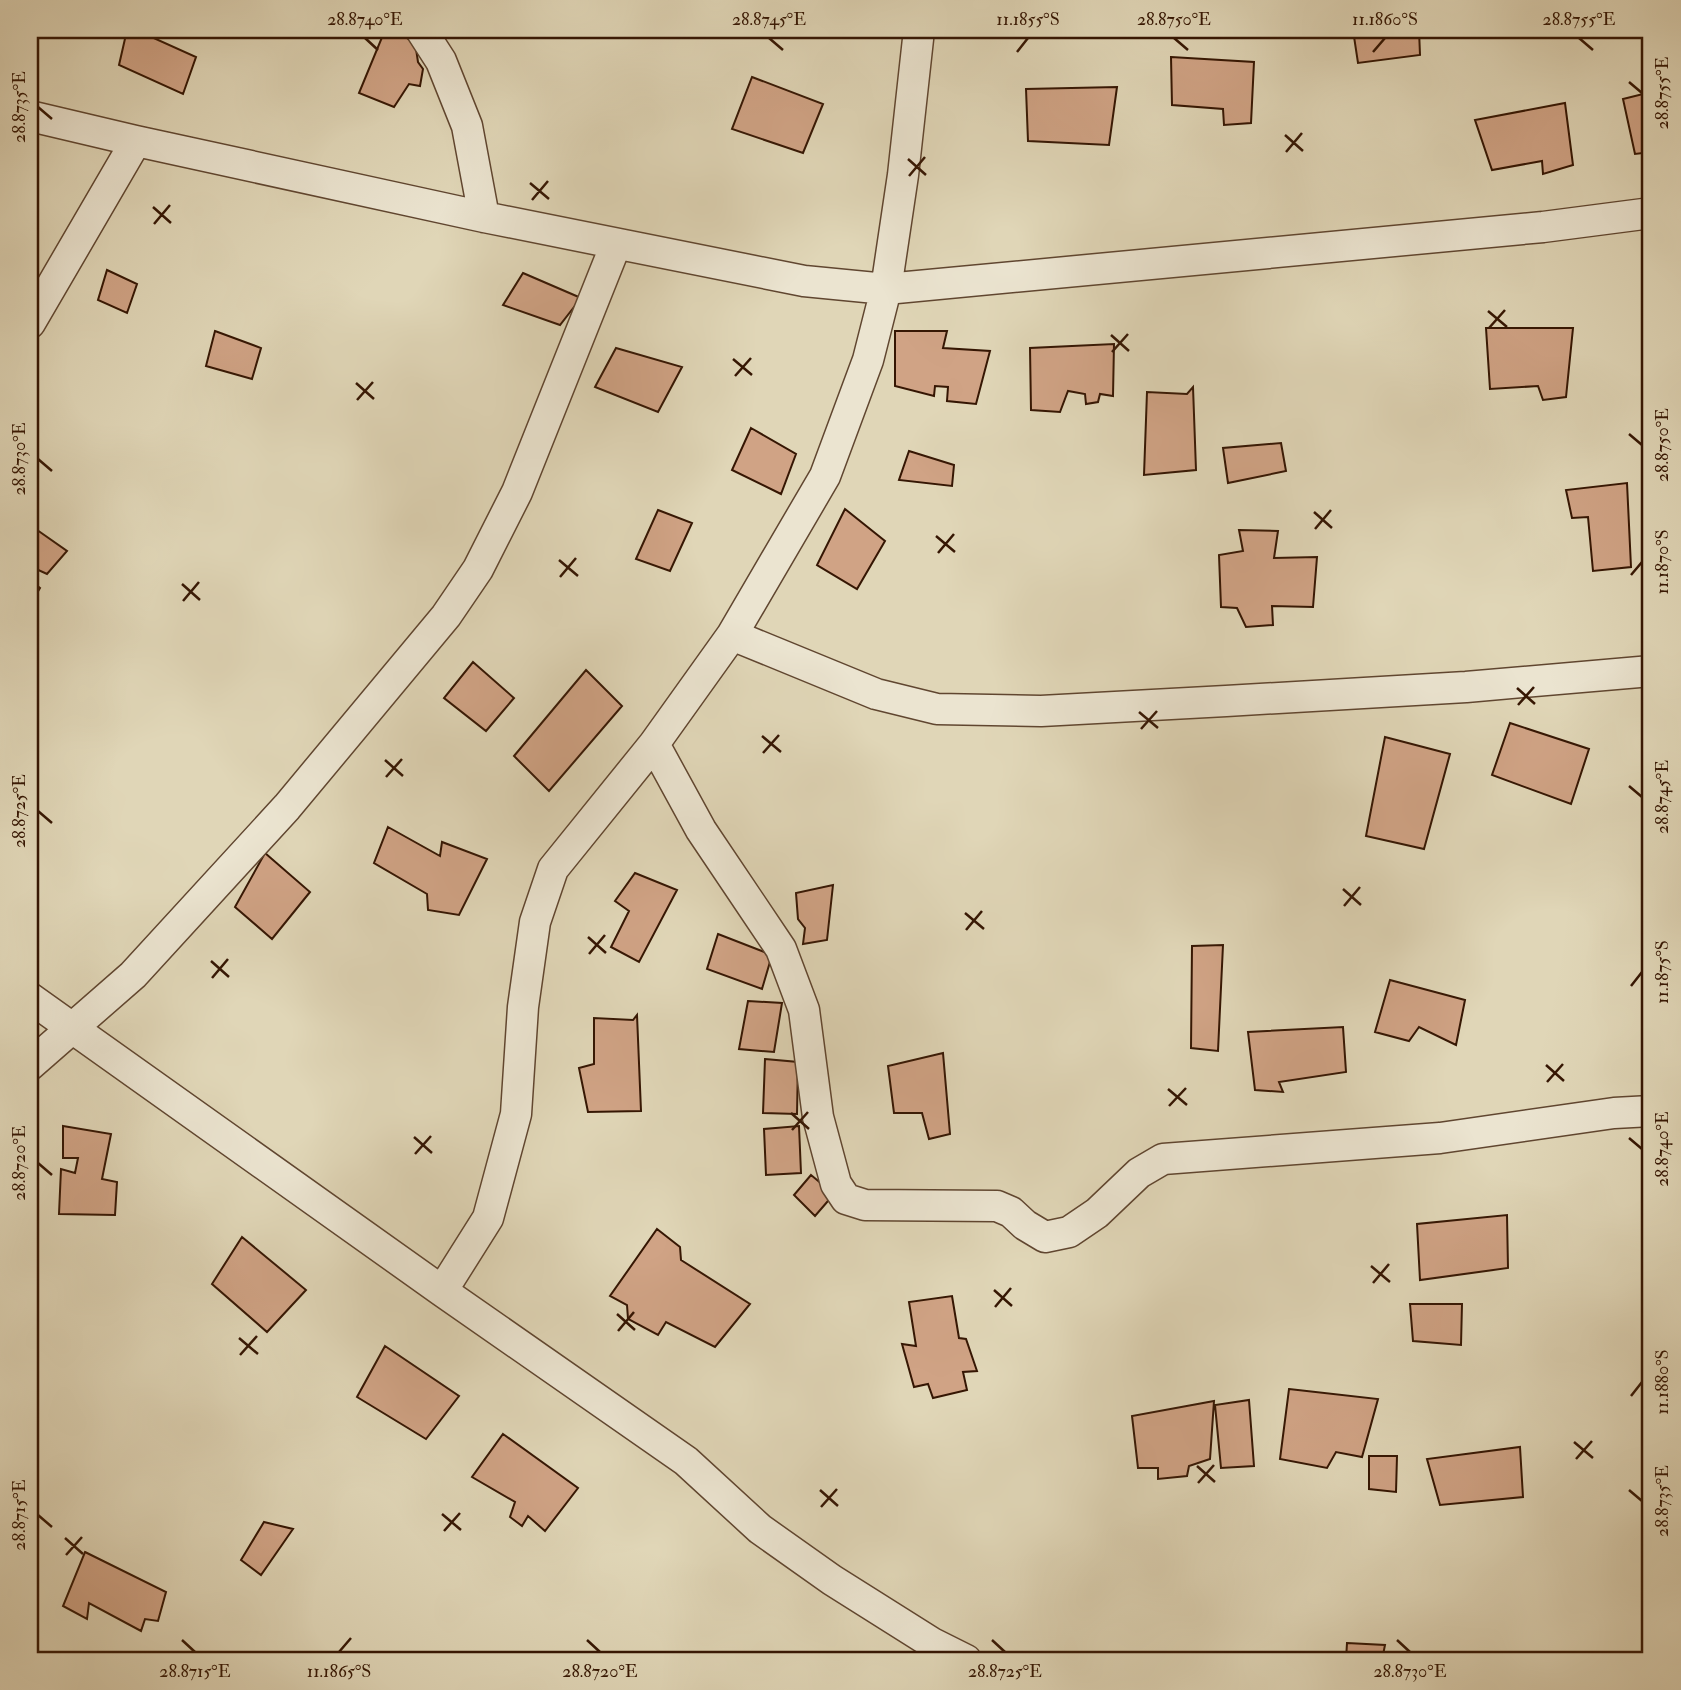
<svg xmlns="http://www.w3.org/2000/svg" width="1681" height="1690" font-family="'IM FELL Double Pica',serif">
  <style>
    .building { fill: #d0a385; stroke: #351603; stroke-width: 2 }
    .lines { fill: none; stroke-linecap: round; stroke-linejoin: round }
    .street-casing { stroke: #604630; stroke-width: 33 }
    .street { stroke: #ebe4d0; stroke-width: 30 }
    .ticks { fill: none; stroke: #351603; stroke-width: 2.5 }
    .neatline { fill: none; stroke: #351603; stroke-width: 2.5 }
    .ticks-label { font-size: 18px; text-anchor: middle; fill: #351603 }
  </style>
  <rect width="100%" height="100%" fill="#e0d6b7"/>
  <filter id="stains"><feTurbulence type="fractalNoise" baseFrequency=".00286" numOctaves="4"/><feColorMatrix values="0 0 0 0 .2 0 0 0 0 .09 0 0 0 0 .02 0 0 0 .5 -.17"/></filter>
  <radialGradient id="worn" r=".72"><stop offset=".6" stop-color="#630" stop-opacity="0"/><stop offset="1" stop-color="#630" stop-opacity=".3"/></radialGradient>
  <!-- building -->
  <path class="building" d="M127 30H136L196 57 183 94 119 65Z
    M385 30H391L415 42 418 62 423 69 420 86 409 84 394 107 359 93Z
    M1353 30H1419L1420 55 1358 63Z
    M1171 57 1254 62 1251 123 1224 125 1223 109 1172 105Z
    M752 77 823 104 803 153 732 129Z
    M1117 87 1109 145 1028 141 1026 89Z
    M1651 92V152L1635 154 1623 99Z
    M1565 103 1573 165 1543 174 1542 161 1492 170 1475 120Z
    M107 270 137 284 127 313 98 300Z
    M523 273 581 298 560 325 503 305Z
    M1486 328H1573L1566 397 1543 400 1538 386 1490 389Z
    M215 331 261 348 252 379 206 366Z
    M895 331H947L943 348 990 351 976 404 947 401 948 387 935 386 934 396 895 386Z
    M1114 344 1113 396 1100 394 1098 402 1086 404 1085 394 1068 391 1060 412 1031 410 1030 348Z
    M616 348 682 367 658 412 595 387Z
    M1193 387 1196 470 1144 475 1147 392 1187 394Z
    M751 428 796 454 781 494 732 470Z
    M1281 443 1286 471 1228 483 1223 448Z
    M909 451 954 465 952 486 899 480Z
    M1627 483 1631 567 1593 571 1588 517 1572 518 1566 490Z
    M845 509 885 541 857 589 817 565Z
    M658 510 692 523 670 571 636 559Z
    M30 525 67 551 47 574 34 568 30 572Z
    M1239 530 1278 531 1274 558 1317 557 1313 607 1272 606 1273 625 1246 627 1237 608 1221 607 1219 555 1243 551Z
    M30 580 40 588 30 605Z
    M473 662 514 698 486 731 444 698Z
    M586 670 622 706 549 791 514 756Z
    M1510 723 1589 749 1571 804 1492 775Z
    M1385 737 1450 754 1424 849 1366 836Z
    M388 827 440 856 442 842 487 859 459 915 428 910 427 894 374 863Z
    M265 853 310 892 272 939 235 907Z
    M635 873 677 890 639 962 611 947 629 911 615 901Z
    M833 885 827 940 803 944 805 928 798 919 796 893Z
    M718 934 772 955 762 989 707 969Z
    M1223 945 1218 1051 1191 1048 1192 946Z
    M1390 980 1465 1000 1456 1045 1419 1027 1409 1041 1375 1032Z
    M748 1001 782 1003 774 1052 739 1049Z
    M637 1015 641 1111 588 1112 579 1068 594 1064V1018L633 1020Z
    M1343 1027 1346 1072 1279 1082 1283 1092 1255 1090 1248 1032Z
    M943 1053 950 1134 929 1139 922 1113H894L888 1066Z
    M765 1059 798 1062 797 1114 763 1113Z
    M63 1126 111 1134 102 1179 117 1182 115 1215 59 1214 61 1169 75 1173 78 1158H63Z
    M799 1126 801 1173 766 1175 764 1129Z
    M811 1175 834 1194 815 1216 794 1195Z
    M1507 1215 1508 1268 1420 1280 1417 1224Z
    M657 1229 680 1247 681 1260 750 1304 715 1347 666 1322 658 1335 628 1319 627 1305 610 1296Z
    M242 1237 306 1290 267 1332 212 1284Z
    M952 1296 959 1338 966 1339 977 1371 963 1372 967 1390 933 1398 928 1384 914 1387 902 1344 916 1346 909 1302Z
    M1410 1304H1462L1461 1345 1413 1341Z
    M385 1346 459 1396 426 1439 357 1397Z
    M1289 1389 1378 1399 1362 1457 1336 1452 1327 1468 1280 1459Z
    M1249 1400 1254 1466 1221 1468 1215 1405Z
    M1214 1401 1210 1459 1189 1466 1187 1476 1158 1479V1468H1138L1132 1416Z
    M503 1434 578 1488 545 1531 528 1516 522 1526 510 1517 515 1502 472 1477Z
    M1520 1447 1523 1497 1440 1505 1427 1459Z
    M1369 1456H1397L1396 1492 1369 1489Z
    M264 1522 293 1529 261 1575 241 1560Z
    M85 1552 166 1592 158 1621 145 1619 141 1631 89 1603 87 1619 63 1606Z
    M1347 1643 1385 1645 1382 1660H1346Z
    M35 1654 50 1660H30Z"/>
  <g class="lines">
    <defs>
      <path id="street" d="M421 30 441 61 467 126 484 217
        M30 116 136 141 484 217 804 281 886 289 1543 227 1651 213
        M30 323 136 141
        M732 635 876 694 937 709 1041 711 1226 701 1466 687 1651 671
        M654 744 701 830 781 949 804 1010 818 1117 836 1184 846 1199 865 1205 997 1206 1011 1212 1025 1225 1045 1237 1069 1232 1097 1213 1139 1173 1163 1159 1440 1138 1614 1113 1651 1111
        M30 998 442 1291 686 1461 760 1529 832 1580 932 1643 966 1660
        M30 1065 133 975 287 807 446 616 478 569 517 492 616 244
        M442 1291 488 1218 516 1114 523 1007 535 922 553 869 654 744 732 635 825 476 868 360 886 289 903 175 919 30"/>
    </defs>
    <!-- street casing -->
    <use href="#street" class="street-casing"/>
    <!-- street -->
    <use href="#street" class="street"/>
  </g>
  <!-- ticks -->
  <path class="ticks" d="M365 38 378 50M769 38 783 50M1174 38 1188 50M1579 38 1593 50M1017 52 1028 38M1373 52 1385 38M1629 82 1642 93M38 107 52 119M1285 135 1303 151M1286 152 1302 133M908 159 926 175M909 176 925 157M530 183 549 199M532 200 548 181M153 207 171 223M154 224 170 205M1488 311 1507 327M1489 328 1505 310M1111 335 1129 351M1112 352 1128 334M733 359 752 375M735 376 751 358M356 383 374 399M357 400 373 382M1629 434 1642 445M38 459 52 471M1314 512 1332 528M1315 529 1331 510M936 536 955 552M938 553 954 534M559 560 578 576M1631 575 1642 562M560 577 576 558M182 584 200 600M183 601 199 582M1517 688 1535 704M1518 705 1534 687M1139 712 1158 728M1141 729 1157 711M762 736 781 752M763 753 779 735M385 760 403 776M386 777 402 759M1629 786 1642 797M38 811 52 823M1343 889 1361 905M1344 906 1360 887M965 913 984 929M966 930 982 911M588 937 606 953M589 954 605 935M211 961 229 977M212 978 228 959M1631 986 1642 972M1546 1065 1564 1081M1547 1082 1563 1064M1168 1089 1187 1105M1169 1106 1186 1088M791 1113 809 1129M792 1130 808 1112M414 1137 432 1153M1629 1138 1642 1149M415 1154 431 1136M38 1163 52 1175M1371 1266 1390 1282M1373 1283 1389 1264M994 1290 1012 1306M995 1307 1011 1288M617 1314 635 1330M618 1331 634 1312M239 1338 258 1354M240 1355 257 1336M1631 1396 1642 1382M1574 1442 1593 1458M1576 1459 1592 1441M1197 1466 1215 1482M1198 1483 1214 1465M820 1490 838 1506M1629 1490 1642 1501M821 1507 837 1489M442 1514 461 1530M38 1515 52 1527M444 1531 460 1513M65 1538 83 1554M66 1555 82 1537M182 1640 195 1652M587 1640 600 1652M992 1640 1005 1652M1397 1640 1410 1652M339 1652 351 1638"/>
  <!-- margin -->
  <rect width="1681" height="1690" fill="none" stroke="#e0d6b7" stroke-width="77"/>
  <rect x="38" y="38" width="1604" height="1614" class="neatline"/>
  <g class="ticks-label">
    <text x="365" y="25">28.8740°E</text>
    <text x="769" y="25">28.8745°E</text>
    <text x="1028" y="25">11.1855°S</text>
    <text x="1174" y="25">28.8750°E</text>
    <text x="1385" y="25">11.1860°S</text>
    <text x="1579" y="25">28.8755°E</text>
    <text transform="translate(1662 93) rotate(-90)" y="6">28.8755°E</text>
    <text transform="translate(19 107) rotate(-90)" y="6">28.8735°E</text>
    <text transform="translate(1662 445) rotate(-90)" y="6">28.8750°E</text>
    <text transform="translate(19 459) rotate(-90)" y="6">28.8730°E</text>
    <text transform="translate(1662 562) rotate(-90)" y="6">11.1870°S</text>
    <text transform="translate(1662 797) rotate(-90)" y="6">28.8745°E</text>
    <text transform="translate(19 811) rotate(-90)" y="6">28.8725°E</text>
    <text transform="translate(1662 972) rotate(-90)" y="6">11.1875°S</text>
    <text transform="translate(1662 1149) rotate(-90)" y="6">28.8740°E</text>
    <text transform="translate(19 1163) rotate(-90)" y="6">28.8720°E</text>
    <text transform="translate(1662 1382) rotate(-90)" y="6">11.1880°S</text>
    <text transform="translate(1662 1501) rotate(-90)" y="6">28.8735°E</text>
    <text transform="translate(19 1515) rotate(-90)" y="6">28.8715°E</text>
    <text x="195" y="1677">28.8715°E</text>
    <text x="339" y="1677">11.1865°S</text>
    <text x="600" y="1677">28.8720°E</text>
    <text x="1005" y="1677">28.8725°E</text>
    <text x="1410" y="1677">28.8730°E</text>
  </g>
  <rect width="100%" height="100%" filter="url(#stains)"/>
  <rect width="100%" height="100%" fill="url(#worn)"/>
</svg>
